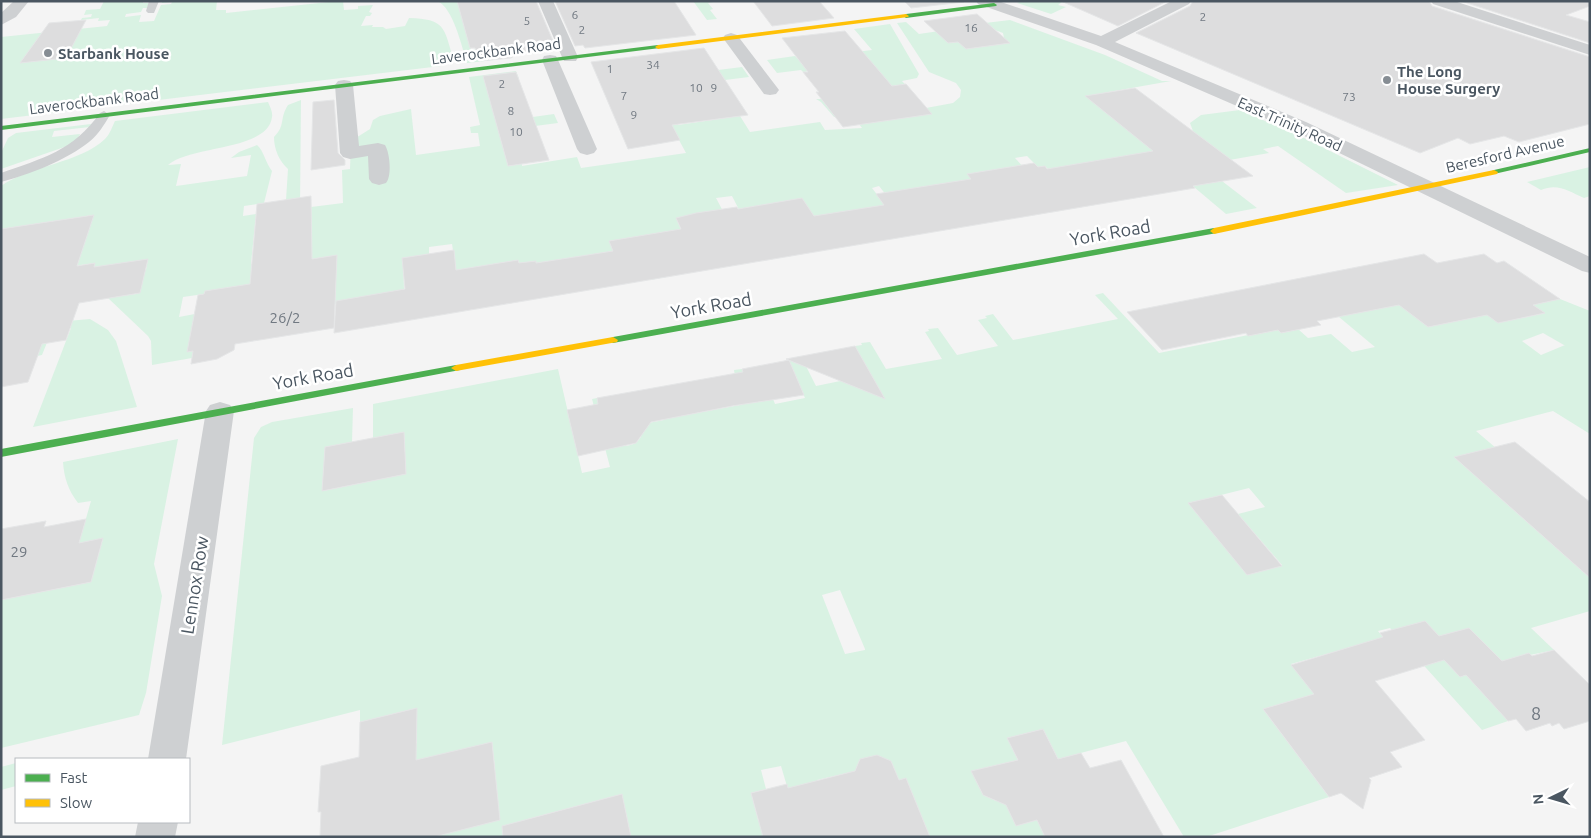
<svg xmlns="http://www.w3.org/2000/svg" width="1591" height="838" font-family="Ubuntu,sans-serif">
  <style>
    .green { fill: #d9f2e3; fill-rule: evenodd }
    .building { fill: #ddddde; stroke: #e5e6e7 }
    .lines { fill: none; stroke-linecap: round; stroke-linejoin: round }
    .lane { fill: #ced0d2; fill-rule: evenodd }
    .street { fill: #ced0d2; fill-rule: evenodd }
    .fast { fill: #4caf50; fill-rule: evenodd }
    .slow { fill: #ffc107; fill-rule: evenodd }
    .poi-dot { fill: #868d94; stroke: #fff; stroke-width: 2 }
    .labels { text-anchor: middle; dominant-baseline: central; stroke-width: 5; stroke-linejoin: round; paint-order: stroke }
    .far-number-label { font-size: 12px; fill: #707881 }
    .far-street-label { font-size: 15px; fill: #4a5661; stroke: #fff }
    .far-poi-label { font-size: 15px; font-weight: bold; fill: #4a5661; stroke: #fff; text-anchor: start }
    .number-label { font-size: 15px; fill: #707881 }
    .street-label { font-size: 18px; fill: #4a5661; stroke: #fff }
    .near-number-label { font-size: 18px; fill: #707881 }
  </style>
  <rect width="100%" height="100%" fill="#f4f4f4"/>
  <!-- green -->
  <path class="green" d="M104 1H143V3H149L147 8H143L141 12 126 14 125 17 141 15 139 22 154 21 161 5 171 4 172 2 162 3V1H217L216 10H226V13L338 1H343L344 10 358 9V6L373 5 369 12 372 13 370 16H366L361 26 373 25 372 27H383L386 29 405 26 409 18C445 19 444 27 453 58L442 62 441 66 1 119V37L107 26 110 20 98 21 99 18 81 20 82 18 91 17 92 14 84 15 86 10 100 9Z
    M437 1H457L471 49 490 50 494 60 467 63C462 47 453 7 437 1Z
    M693 1H719L708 3 713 9 710 10 717 19 707 20Z
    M1022 1H1079L1071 5 1062 2 1058 5 1066 7 1051 14 1017 3Z
    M1010 20 1105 55 1162 81H1171L1086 96 1193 131 1190 123 1201 115 1240 110 1302 137 1398 185 1346 193 1278 146 1263 149 1269 153 1218 162 1209 171 1257 208 1226 214 1169 166 1055 176 1045 166 1038 167 1027 156 1015 158 1025 169 947 187 944 183 887 196 879 186 872 188 885 205 750 231 732 196 716 198 724 213 676 218 681 230 657 254 666 277 650 280 634 237 609 241 613 251 537 266 535 261 519 263 518 260 500 263 501 269 457 276 452 244 429 247V254L403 258 404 289 335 304 337 255 311 259V207L343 203 342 170 350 169 351 141 370 129 373 120 380 116 411 109 416 155 480 146 478 133H471L470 127 480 125 469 77 516 71 519 79 498 82 511 120 554 114 558 123 512 129 499 133 508 166 522 164V166L577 157 581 168 686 153 646 79 742 67 749 77 677 86 668 106 678 125 740 116 750 132 820 122 825 130 862 128C854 116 847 115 834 117L821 102 816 99H821L833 68 803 72 801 70 777 73 767 60 795 56 798 59 872 50 854 29 890 24 919 74 917 78 902 81 926 108 953 103 960 97 961 90 956 83 929 72 897 23 906 22 919 34 946 30 966 49 1009 43 1004 38 1003 33 995 30 985 23Z
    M301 100 300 208 286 200 288 169C279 161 274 149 274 137 286 125 279 119 288 105Z
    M268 102C270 107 273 112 272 117 268 151 191 145 168 165L181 164 176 186 247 176 251 155 231 158 239 152 257 145C264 151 266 164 272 171L264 203 244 206 243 216 256 214 251 264 290 258 288 285 205 291 204 294 183 297 179 317 200 313 192 358 152 365 151 341 148 336 108 298 136 294 140 280 130 273 146 270 148 259 93 268 95 263 58 268 93 215 1 229V186C31 165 80 163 105 139 110 134 112 127 115 121Z
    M91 124 90 127 54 131 52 137 80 134 76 143 1 169V153L8 138 16 133Z
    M1590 167V196L1584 198C1568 191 1558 183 1541 190L1527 182Z
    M1103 293 1159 353 1278 329 1282 333 1298 329 1308 338 1331 334 1352 352 1375 347 1327 307 1394 300 1428 327 1511 310 1523 318 1545 313 1533 305 1560 299 1590 311V434L1553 411 1476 431 1503 454 1454 457 1590 578V611L1531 628 1554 650 1502 661 1469 628 1439 636 1425 621 1407 626 1441 657 1460 677 1466 675 1508 721 1482 730 1390 628 1378 631 1411 670 1371 680 1344 649 1291 664 1303 680 1321 675 1332 689 1263 709 1329 797 1206 837H1184L1126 741 1058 759 1043 729 1008 738 1018 760 982 769 975 779 983 795 996 801 1004 799 1016 826 1037 820 1045 837H930L906 778 899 780 855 771 817 780 833 832 794 810 781 766 761 770 766 789 751 793 758 820 768 837H631L622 794 528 819 529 837H434L495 768 492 742 412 762V745L417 743 416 708 360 722V710L222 745 254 438 261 427 272 422 353 408 352 442 325 447 323 491 406 474 404 432 373 438V404L558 369 582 473 610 467 592 399 597 398C601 413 604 443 624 446 628 446 633 444 636 443L641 437 638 425 664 420 653 388 664 387 681 416 740 405 734 370 742 369 756 402 773 399 775 404 805 398 788 360 794 359 793 358 801 356 816 386 850 379 855 346 862 345 861 343 870 342 886 369 942 359 925 332 929 331 928 329 938 328 957 355 998 346 978 320 987 318 985 316 993 314 1013 340 1118 319 1095 295ZM1543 333 1564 345H1565L1541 355 1522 341ZM1249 488 1265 507 1238 514 1282 565 1247 574 1189 503ZM840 590 865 649V650L845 654 822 595Z
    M90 319 108 330 116 341 137 407 33 427 71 328 52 330 42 355 1 363V327Z
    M178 439 154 564 162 596 146 693 139 715 1 748V600L91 582 103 539 79 543 91 501 78 503C68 490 64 477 63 462Z
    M16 763V786L1 790V767Z"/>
  <!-- building -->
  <path class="building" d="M457 1H536L556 48 515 53 516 55 511 58 479 61 475 48H470Z
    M555 1H674L696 35 585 48 583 45 575 46Z
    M753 1H819L834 18 772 26Z
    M904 1H963L964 2 911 8Z
    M1061 1H1167L1118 26Z
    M1193 1H1429L1432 6 1590 57V124L1519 142 1504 136 1470 144 1458 138 1420 153 1136 33 1190 6Z
    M1461 1H1590V6L1566 15 1590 22V43Z
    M977 14 1010 43 966 49 958 42 948 43 924 21Z
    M86 20 66 58 20 63 49 23Z
    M845 31 892 86 906 84 932 114 843 127 816 92H819L803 72H808L782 38Z
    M704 48 748 115 672 125 680 140 628 149 591 62Z
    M516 72 549 160 508 166 483 76Z
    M1135 88 1253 176 1193 186 1195 188 334 333 336 301 405 289 402 258 454 250 456 270 518 260 519 263 536 261V263L613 251 609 241 681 229 676 218 696 213 737 207 738 209 802 198 814 216 884 205 876 194 971 179 967 174 1034 163 1038 167 1045 166 1047 169 1153 151 1085 96Z
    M334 100 338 153 345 160V165L311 170 313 102Z
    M311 196 312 259 337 255 334 328 235 344 234 350 217 359 191 364 193 351 187 352 198 295 204 294 205 291 250 284 257 204Z
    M94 215 77 266 95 263 94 267 148 259 140 293 79 303 66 340 42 344 28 382 1 387V229Z
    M1424 254 1437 263 1484 254 1497 263 1504 261 1560 299 1533 305 1545 313 1498 323 1487 315 1428 327 1399 305 1317 321 1321 325 1281 333 1278 330 1248 336 1246 333 1162 350 1127 312Z
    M855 346 885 399 786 359Z
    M789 360 804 395 732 406 651 422 636 443 578 456 567 410 598 404 597 398 743 372 742 369Z
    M404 432 406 474 322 491 325 447Z
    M1515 442 1590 502V578L1454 457Z
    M1222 495 1282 566 1247 575 1188 503Z
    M86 519 79 543 103 538 91 582 1 600V529L46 521 44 527Z
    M1425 621 1439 636 1469 628 1502 661 1529 653 1532 656 1554 650 1590 685V721L1564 729 1559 723 1552 726 1550 723 1526 731 1516 719 1508 721 1466 675 1460 677 1444 660 1375 681 1425 740 1390 752 1402 767 1369 778 1371 780 1363 809 1341 793 1329 797 1263 709 1314 694 1291 665 1383 637 1380 633Z
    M417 708 416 760 492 742 500 820 434 837H320L321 812H318L321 766 359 757 360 722Z
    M1043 729 1058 759 1081 753 1090 768 1121 760 1164 837H1045L1037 820 1016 826 1006 805 983 795 971 771 1018 760 1007 738Z
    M877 755 891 761 899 780 906 778 930 837H763L751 793 787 784 788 788 855 771 860 759Z
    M622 794 631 837H503L502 826Z"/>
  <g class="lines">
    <!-- lane -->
    <path class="lane" d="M149 1H159L154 13H148L146 11Z
      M104 111 110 115C104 125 98 135 89 142 67 160 28 175 1 182V173C43 158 73 151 100 113Z"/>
    <!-- street -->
    <path class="street" d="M14 1H29L16 17 1 25V13Z
      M538 1H553L578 57 576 61H564L562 57Z
      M976 1H998L1101 36 1172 1H1191L1189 4 1115 42 1306 122 1590 257V273L1582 271 1292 130 1096 45 978 4Z
      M1431 1H1454L1590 45V55L1433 4Z
      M731 33 737 35 776 86 779 90 776 94 770 95 764 94 723 38 725 35Z
      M550 55 556 56 558 60 597 149 594 153 587 155 580 153 577 149 542 60 544 56Z
      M344 80 350 81 353 85 359 146 378 143 385 145C390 153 392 176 386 183L379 185 372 183 369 179 368 156 350 159 343 157 340 153 335 85 338 81Z
      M220 402 230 405 234 411 186 759H148L206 411 210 405Z
      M138 822H178L175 837H135Z"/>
    <!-- fast -->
    <path class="fast" d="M994 3 997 5 996 6 906 18 903 16 906 14Z
      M658 45 661 47 660 48 1 130V126Z
      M1590 148V152L1494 174 1490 172 1494 170Z
      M1214 228 1218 231 1217 233 613 343 608 340 613 337Z
      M456 365 461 368 460 370 1 457V449Z"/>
    <!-- slow -->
    <path class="slow" d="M906 14 909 16 908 17 658 49 655 47 658 45Z
      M1494 170 1498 172 1497 174 1214 234 1210 231 1214 228Z
      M613 337 618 340 617 342 456 371 451 368 456 365Z"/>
  </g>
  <!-- markers -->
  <g class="poi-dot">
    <circle cx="48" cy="53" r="5"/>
    <circle cx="1387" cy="80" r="5"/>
  </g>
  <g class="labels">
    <!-- far-number labels -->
    <g class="far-number-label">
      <text x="575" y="14">6</text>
      <text x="1203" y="16">2</text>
      <text x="527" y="20">5</text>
      <text x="971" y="27">16</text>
      <text x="582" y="29">2</text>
      <text x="653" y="64">34</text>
      <text x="610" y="68">1</text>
      <text x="502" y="83">2</text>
      <text x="696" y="87">10</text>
      <text x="714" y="87">9</text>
      <text x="624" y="95">7</text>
      <text x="1349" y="96">73</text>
      <text x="511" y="110">8</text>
      <text x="634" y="114">9</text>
      <text x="516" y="131">10</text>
    </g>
    <!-- far-street labels -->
    <g class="far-street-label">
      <text transform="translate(496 51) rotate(-7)">Laverockbank Road</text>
      <text transform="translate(94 101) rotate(-7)">Laverockbank Road</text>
      <text transform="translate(1290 124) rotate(24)">East Trinity Road</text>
      <text transform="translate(1505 154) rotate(-13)">Beresford Avenue</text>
    </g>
    <!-- far-poi labels -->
    <g class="far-poi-label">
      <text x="58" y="53">Starbank House</text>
      <text x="1397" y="71">The Long<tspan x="1397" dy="17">House Surgery</tspan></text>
    </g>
    <!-- number labels -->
    <g class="number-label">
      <text x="285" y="317">26/2</text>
      <text x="19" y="551">29</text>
    </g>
    <!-- street labels -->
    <g class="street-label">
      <text transform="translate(1110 232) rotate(-10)">York Road</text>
      <text transform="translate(711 305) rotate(-10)">York Road</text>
      <text transform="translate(313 376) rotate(-10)">York Road</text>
      <text transform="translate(194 585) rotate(-81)">Lennox Row</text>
    </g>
    <!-- near-number labels -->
    <g class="near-number-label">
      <text x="1536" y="713">8</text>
    </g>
  </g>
  <!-- border -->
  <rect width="1591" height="838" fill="none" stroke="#4a5661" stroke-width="5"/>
  <!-- legend -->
  <rect x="15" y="758" width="175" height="65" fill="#ffffff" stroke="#b7bbc0"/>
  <rect x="25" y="774" width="25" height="8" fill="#4caf50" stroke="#b7bbc0"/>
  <text x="60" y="783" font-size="15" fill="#4a5661">Fast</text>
  <rect x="25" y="799" width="25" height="8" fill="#ffc107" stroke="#b7bbc0"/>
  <text x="60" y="808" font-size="15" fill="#4a5661">Slow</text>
  <!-- north arrow -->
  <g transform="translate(1551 798) rotate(265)" stroke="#ffffff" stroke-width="4" paint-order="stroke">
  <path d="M0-4L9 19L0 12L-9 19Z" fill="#4a5661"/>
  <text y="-8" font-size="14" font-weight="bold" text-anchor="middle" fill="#4a5661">N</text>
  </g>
</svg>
